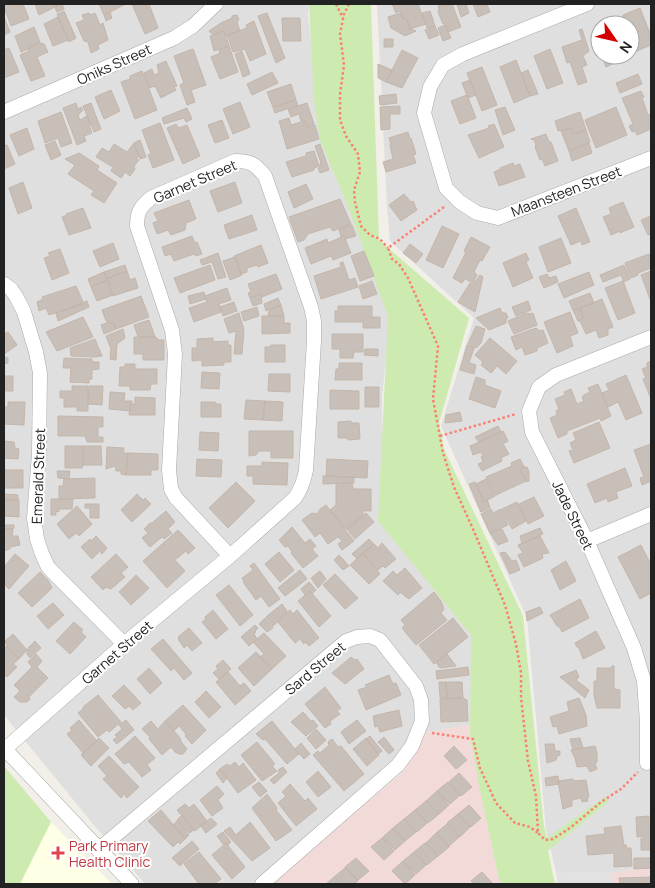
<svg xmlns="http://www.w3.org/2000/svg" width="655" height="888" font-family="Manrope,sans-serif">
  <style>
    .residential { fill: #e0dfdf; fill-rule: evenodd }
    .commercial { fill: #f2dad9 }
    .education { fill: #ffffe5 }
    .grass { fill: #cdebb0 }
    .parking { fill: #e2e2e2 }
    .building { fill: #c7bfb8; stroke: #c4b6ab }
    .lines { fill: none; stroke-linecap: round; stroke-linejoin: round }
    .street-casing { stroke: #a9a9a9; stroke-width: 15 }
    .path { stroke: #fa8072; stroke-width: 2.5; stroke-dasharray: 2.5 2.5; stroke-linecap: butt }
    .street { stroke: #fff; stroke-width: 14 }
    .health-dot { fill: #e0444e; stroke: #fff; stroke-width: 2 }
    .labels { text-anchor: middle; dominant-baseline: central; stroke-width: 4; stroke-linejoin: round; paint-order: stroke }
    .street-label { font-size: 14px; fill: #222; stroke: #fff }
    .health-label { font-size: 14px; fill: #be3a42; stroke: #fff; text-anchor: start }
  </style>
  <rect width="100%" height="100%" fill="#f2efe9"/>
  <!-- residential -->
  <path class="residential" d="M4 4H309L308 14 321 132 390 314 382 399 384 513 474 628 471 725 426 732 395 758 258 884H145L93 824 4 715Z
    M377 4H651V868L634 869 612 873 556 872 546 830 527 618 441 426 474 318 390 241 387 207ZM600 25H630V55H600Z"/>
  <!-- commercial -->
  <path class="commercial" d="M471 725 493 852 500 884H272L405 770 426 732Z
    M651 868V884H558L556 872 612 873 634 869Z"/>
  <!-- education -->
  <path class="education" d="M51 822 112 884H20Z"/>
  <!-- grass -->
  <path class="grass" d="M309 4H371L379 240 469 318 439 423 444 449 523 616 544 826 547 838 606 796 609 801 548 851 555 884H500L479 786 470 734 471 635 378 521 388 316 348 207 320 140 314 101Z
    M4 766 51 822 20 884H4Z"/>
  <!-- parking -->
  <path class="parking" d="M556 872 612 873 613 884H558Z"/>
  <!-- building -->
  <path class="building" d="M4 4H23L29 19 11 26 4 7Z
    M35 4H56L57 6 39 15Z
    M56 4H62L64 9 57 12 55 8 57 6Z
    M99 4H124V5L104 15Z
    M132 4H149L158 28 145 34Z
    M392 4H418L421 12 403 19 400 11 396 13Z
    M443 4H452L461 27 448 32 444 23 443 24 438 12 439 10 438 6Z
    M457 4H466L469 13 461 17Z
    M473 4H487L490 12 478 17Z
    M640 8 651 36V45L632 53 630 49V25H620L619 20 624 18 623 15Z
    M64 11 76 38 69 42 57 14Z
    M430 11 435 26 427 28 422 13Z
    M110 12 112 18 106 21 104 15Z
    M89 13 91 15 95 13 100 25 103 23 108 40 98 45 99 49 91 53 88 42 84 41 76 23 84 20 82 15Z
    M267 13 285 58 276 63 258 16Z
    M401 13 403 19H407L410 29 416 31 405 36 391 28 388 17Z
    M422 13 426 24 410 29 407 19Z
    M237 15 239 20 237 22 240 31 225 36 224 31 213 35 209 31 221 23 232 18V16Z
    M4 17 10 32 4 35Z
    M58 17 68 40 53 46 44 24Z
    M282 18H300L301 41H283Z
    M254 21 266 54 250 61 245 49 233 52 227 35 247 28 246 25Z
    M445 25 451 38 443 41 438 28Z
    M435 26 439 35 429 39 425 30Z
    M34 27 40 42 29 47V49L21 52 15 36Z
    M582 29 589 51 583 56 587 65 582 67 587 82 578 85 570 62 567 63 562 47 582 40 579 30Z
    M224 31 229 46 214 51 210 36Z
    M600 37V54L595 39Z
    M384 39H393V47H384Z
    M40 43 44 44 48 52 37 57 45 76 31 81 20 55 29 51V47Z
    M229 46 238 72 220 79 211 57 220 53 219 50Z
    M9 48 19 72 4 78V50Z
    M193 49 206 85 191 90 195 102 187 105 180 85 184 83 174 56Z
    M550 49 563 83 547 89 534 56Z
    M402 50 418 58 402 88 386 82Z
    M242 51 250 74 243 77 235 54Z
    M601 55H620L617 56 619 61 606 67Z
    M516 60 530 96 514 103 500 67Z
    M166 61 177 86 174 87 176 90 161 98 155 86 149 88 144 73 152 69 154 75 159 73 157 65Z
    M378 64 392 70 386 82 378 78Z
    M482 67 497 105 482 111 467 73Z
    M528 70 538 94 530 96 521 73Z
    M142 71 157 110 135 119 121 82 130 79V76Z
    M272 72 278 83 252 95 247 84Z
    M638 74 642 84 620 93 616 83Z
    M470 80 476 95 468 98 462 83Z
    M291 84 296 100 273 107 267 92Z
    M111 90 120 111 104 119 95 97Z
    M641 91 644 97 642 98 648 115 651 114V129L637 135 635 131 632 132 629 126 633 124 622 98Z
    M396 94 397 103 380 105 379 96Z
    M467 95 476 118 460 124 451 101Z
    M296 100 298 105 275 113 273 107Z
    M240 102 250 127 233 134 223 109Z
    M76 103 78 109 81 107 83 110 78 115 80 120 87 116 90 124 89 125 92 133 84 136 86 141 77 145 63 108Z
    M91 103 101 129 94 132 83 106Z
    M307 103 314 124 307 127 305 121 303 120 301 121 299 114 291 117 288 109Z
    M400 106V114H390V129L381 130 380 107Z
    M505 107 515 130 503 135 495 110Z
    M616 107 627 135 596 148 585 120Z
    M187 108 192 119 186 122 184 118 164 124 162 118Z
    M61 112 72 143 61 147 58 138 45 143 38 121Z
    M580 112 586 130 573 134 571 128 558 131 555 121Z
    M289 118 291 125 304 121 306 128 315 125 319 139 287 149 279 121Z
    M222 120 229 138 215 143 208 125Z
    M160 123 174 160 153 168 148 155 151 154 142 130Z
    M176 124 179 128 187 125 200 156 183 164 167 128Z
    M494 124 504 147 479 158 468 135 489 128 488 126Z
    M27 128 34 149 19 156 10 135Z
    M571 128 573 134 586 130 590 142 569 151 561 131Z
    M408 132 410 139 411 138 416 154 413 155 416 163 386 172 383 162 393 159 390 145 391 144 389 138Z
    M546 134 549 142H551L558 161 545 166 542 159 540 160 535 147 536 146 534 139 532 140 531 139Z
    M140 140 146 157 140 159 134 143Z
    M55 141 61 155 51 160 45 145Z
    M134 143 139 156 136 158 139 160 134 166 135 169 130 176 125 172 121 178 111 171 113 167 96 157 102 148 109 152 114 144 127 152Z
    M589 143 592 153 572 161 569 151Z
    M320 144 329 170 320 173 318 168 320 167V164L321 163 315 146Z
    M7 145 15 164 4 169V146Z
    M314 151 319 166 314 168V170L292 177 286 162 306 156V153Z
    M79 153 99 166 97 170 117 183 104 203 91 195 94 191 68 174 75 165 65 159Z
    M513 163 514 166 520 164 525 177 499 186 494 172 501 169 500 168Z
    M23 182 32 208 18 214 9 188Z
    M235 182 242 203 218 212 210 191Z
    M306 184 313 199 294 208 288 192Z
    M404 194 411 202 413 201 417 210 401 221 389 205Z
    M340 199 351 224 333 231 330 227 308 234 304 240 298 242 289 217Z
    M189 200 196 219 186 223 185 230 171 235 168 230 157 234 153 223 158 221 154 213Z
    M623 202 634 227 620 233V231L611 235 603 217 611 214 609 208Z
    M83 208 91 228 69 235 62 217 67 215 66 214Z
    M576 208 590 242 582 245 581 241 571 245 558 216Z
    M252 215 257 230 229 239 224 225Z
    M651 216V234L648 235 641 220Z
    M352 225 356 236 345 239 344 236 341 237 339 229Z
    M442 226 459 234 443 268 426 260Z
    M192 236 195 243 197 242 202 254 196 256 194 254 174 261 171 254 165 256 162 247Z
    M344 236 351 253 333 260 331 256 311 264 305 248 327 239 328 243Z
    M471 237 490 247 482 261 480 260 474 272 477 275 473 283 465 279 462 283 453 278 466 252 464 251Z
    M561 238 571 263 548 272 539 247Z
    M113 243 119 259 100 267 93 251Z
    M410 244 423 254 416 263 403 253Z
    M261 245 268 263 258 267 257 265 247 268V272L241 274 234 256Z
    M60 249 69 273 52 280 44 258 50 256 48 253Z
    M364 251 374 276 360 281 351 256Z
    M218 253 226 277 218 279 212 262 202 265 200 260Z
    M526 253 529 260 526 262 533 278 513 287 503 263Z
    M649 254 651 260V268L638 273V275L631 278 625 263Z
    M235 257 242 275 230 280 223 261Z
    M343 262 349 280 355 278 358 287 321 299 314 276 341 267 340 263Z
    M125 265 127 271 112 276V278H106L104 272Z
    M210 265 215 280 180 293 174 278Z
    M624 265 630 279 624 282 621 275 603 282 600 275Z
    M127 271 130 280 135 278 138 288 113 296 107 278H112V276Z
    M651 271V302L641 275Z
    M104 272 107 280 91 287 88 279Z
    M589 272 594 285 564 298 558 284Z
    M276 274 282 289 262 297 261 294 250 298 248 293 251 292 248 284Z
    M547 274 549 278 556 276 558 282 544 288 539 277Z
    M480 275 483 277 475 312 458 302 470 283 473 285Z
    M107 280 113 295 97 301 91 287Z
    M372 281 377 294 363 299 359 286Z
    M623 281 635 313 618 320 605 288Z
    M76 286 84 304 49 315 46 308 39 311 37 302 43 299 42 297Z
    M227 288 231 300 219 304 221 312 194 322 189 308 207 302 205 296Z
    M204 292 206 299 190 304 188 296Z
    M590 293 594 303 573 310 569 301Z
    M261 294 262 303 253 306 250 298Z
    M141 296 149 317 116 329 114 323H111L106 321 102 310Z
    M278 298 281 305 266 311 264 304Z
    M602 299 613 327 608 329V335L599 338 596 330 586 334 580 321 583 317 580 308Z
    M87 301 89 307 58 321 56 313Z
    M528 301 531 310 516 316 512 307Z
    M234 302 237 311 223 316 220 307Z
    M281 305 284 316H268L269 311Z
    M338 306H372V317H380V328H363V322H335V311H338Z
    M257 307 259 316 244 321 241 312Z
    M500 308 502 313H506L508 318 506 319V323L489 330 476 318Z
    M580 308 583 317 580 321H578L573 310Z
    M570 312 578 333 570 336 573 346 557 353 544 322Z
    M239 313 244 330 242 354H234L236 331 229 333 224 319Z
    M527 313 530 314 533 313 537 325 514 334 508 321Z
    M262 316H284V323H290V333L262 334Z
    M83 317 93 337 57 351 46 332Z
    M149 320 155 337H138L134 325Z
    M109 322 114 324 116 329 104 334 101 325Z
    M476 326 485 329 481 343 476 348 468 344Z
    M536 328 540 331 543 330 548 343 537 348V351L525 355 522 347 516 350 511 337Z
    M123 329 125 338 117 344 116 360 110 359 111 349 106 336Z
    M8 332 17 345 4 354V334Z
    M332 334H363V352H354L353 358H340V349H332Z
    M134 337H156L158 340H164V360H143V354H134Z
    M213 338V342L228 341V345H231V362H224V365L202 366V360L192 361V348H197V339Z
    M490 338 517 361 506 374 497 366 491 373 481 365 483 362 475 355Z
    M95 339 102 356 94 357 71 356 70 348Z
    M271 345H285V362H265V347H270Z
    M467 345 474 348 469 363 476 365 474 374 460 370Z
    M365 349H378V356L364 355Z
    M4 357 8 358V363L4 364Z
    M64 358 92 359V362H99V369L92 370V379H89V383L70 382 71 368H63Z
    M651 361V399L643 379 646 378 642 369 647 367V363Z
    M339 363H362V380H335L336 369H339Z
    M125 364H135V369H157V384H151L150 390H130V386H119L120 367H125Z
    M202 372 220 373 219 389 201 388Z
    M269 374H290V392L268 391Z
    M626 375 642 413 626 420 618 402 608 407 602 393 609 390 606 384Z
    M4 376H13V391H4Z
    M476 377 485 380V385L501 391 495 408 469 399Z
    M598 384 611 416 601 421 600 418 567 431V434L558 438 550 418 557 415 556 411 559 409 555 399 565 395 564 392 571 389 577 404 584 401 582 398 584 395 590 392 588 388Z
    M72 386H88V411H77V407H64V398H60V391H72Z
    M89 386H103L102 405 88 404Z
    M365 387H379V407H365Z
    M330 390 359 391V409H330Z
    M110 392 125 393 124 401H132V404H130V411L109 409Z
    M135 397 155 398V415H129L130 404H135Z
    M246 400 265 401 263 420 244 419Z
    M265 401 283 402 282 421 263 420Z
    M8 402H25L24 425 4 424V407H8Z
    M201 402H215L216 404H221V417H201Z
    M460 412 462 421 445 423 446 415Z
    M58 416 103 417V427H98V437H103V442H87L85 436H58Z
    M351 421V423H359L360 439 348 440 347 438H338V422Z
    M599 422 610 448 574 463 569 451 573 450 570 443 576 440 573 433Z
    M498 426 501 432 479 442 475 437Z
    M249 431H293V458H271V451H259L256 455 249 456Z
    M503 431 508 441 503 444 509 454 501 458 502 461 482 471 478 464 483 462 481 457 483 456 481 452 473 455 470 446Z
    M200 432 219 433 218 451 199 450Z
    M4 441 14 442 15 448 19 449 18 459 4 458Z
    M651 444V481L642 485 640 478 644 477 634 450Z
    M65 446H83V465L82 468H65Z
    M83 446H101L102 465H83Z
    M107 447 124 448 123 453H128L126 475 121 474V471H116L115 466 106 469Z
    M128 453 158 454V470H151V475H126Z
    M197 459 222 460 221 477 196 476Z
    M327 459 368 461 367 478 326 476Z
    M520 459 524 467 520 470 526 481 496 495 486 477 512 466 511 463Z
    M262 462 288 463 287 485 253 484V476H247V466H262Z
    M4 466 5 470H23V488H4Z
    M524 467H527L529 472V481L527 482 520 470Z
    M625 468 632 486 616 492 618 498 608 502 607 498 595 503 587 484Z
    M57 471H70L69 479 58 478Z
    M323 476 354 477V483L323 484Z
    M95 478V498L59 499V486H63L64 479Z
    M486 479 495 496 484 502 476 484Z
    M236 482 255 501 228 528 209 508Z
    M475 482 484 502 487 499 490 508 481 512 469 484Z
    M336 483H352L353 489H371V511H363V516L347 529 345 528 330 510 336 505Z
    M4 494 18 495V500H4Z
    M137 494 143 500 145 498 151 504 132 522 121 510Z
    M534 497 544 516 528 524 519 504Z
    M51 499H73L72 509H59V512L56 511V515H51Z
    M4 500H19V517L4 516Z
    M517 502 526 521 512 529 502 509Z
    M85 504H99V518H90V508H85Z
    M326 505 354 541 342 550 338 544 342 541 338 537 328 544 320 533 315 537 302 520 312 513 316 514 318 513 320 509Z
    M77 506 92 524 79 536 76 533 69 539 57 524Z
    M491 509 493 513 501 509 508 525 490 533 481 514Z
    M166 511 175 522 168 529 172 533 164 539 162 537 150 547 142 538 148 533 144 529 150 523H152Z
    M366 513 374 522 355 539 347 529Z
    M4 525H14V528L13 529H4Z
    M292 527 305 543 310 539 316 546 312 549 318 556 303 568 291 553 292 552 288 546 285 547 279 540Z
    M540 528 543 534 522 544 520 536Z
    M4 529H13L12 536H18L20 545 10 547V549L4 551Z
    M502 529 508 541 498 545 490 533Z
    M178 530 195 548 188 554 186 551 175 560 185 571 167 588 143 561Z
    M96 536 107 548 102 554 100 551 92 559 81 547 90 539 91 541Z
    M540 536 549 553 542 554 543 558 524 567 518 555 523 553 518 545Z
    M369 539 374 544 357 559 352 554Z
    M382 543 396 559 385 568 383 566 378 570 363 553 374 544 378 548Z
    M641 545 651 565V593L640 599 618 557Z
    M279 552 294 570 280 582 265 564Z
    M505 552 512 561 516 560 520 570 510 574 500 553Z
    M363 553 380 574 369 584 350 565Z
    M15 554 29 566 9 589 4 584V567Z
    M116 554 128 567 121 573 125 577 111 589 106 587 103 590 91 577Z
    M339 555 349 566 343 570 334 560Z
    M566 561 576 581 560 590 551 570Z
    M254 563 280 599 269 607 261 596 256 600 243 582 244 581 242 578 253 570 250 566Z
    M405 568 422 588 409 599 400 592 398 595 383 581 393 571 397 575Z
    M300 570 307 579 285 596 278 588Z
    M320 571 326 579 318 588 311 578Z
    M40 572 48 580 52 588 32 607 18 593Z
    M335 574 358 598 345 609 323 585Z
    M136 575 149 588 131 605 119 592Z
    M309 582 316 590 312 594 310 591 305 595 301 589Z
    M229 585 253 615 240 626 216 595Z
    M310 591 331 616 319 627 298 601Z
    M434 592 441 601 444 609 441 613 447 620 416 645 402 628 405 625 401 620Z
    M580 599 589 618 562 632 559 626H557L550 615Z
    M53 603 64 615 48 629 37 616Z
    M282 604 287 611 281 617V619L273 626 266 617Z
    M540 607 543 613 527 621 526 612Z
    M213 610 228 629 216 639 202 622 206 619 205 617Z
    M290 610 293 614 297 610 319 638 309 646 305 642 304 644 300 639 295 643 278 622 281 619V617Z
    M265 618 273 628 267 632 259 624Z
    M453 618 468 637 434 664 419 645Z
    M74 622 83 630 81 632 86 637 70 654 56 641Z
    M255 625 258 628 255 631 256 632 254 634 257 639 249 646 241 637Z
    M189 628 202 643 192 651 187 645 184 648 178 639 179 638 178 637Z
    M596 631 605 648 583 659 579 648 577 647 575 643Z
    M264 633 286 656 272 669 260 657 264 654 253 642Z
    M13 634 27 650 19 659 7 646 5 641Z
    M163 639 192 673 184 680 174 668 171 671 151 649Z
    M35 641 41 648 30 658 27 654 28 648Z
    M7 646 19 659 13 664 17 667 7 677 4 674V649Z
    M256 652 272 669 254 686 238 668Z
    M36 654 42 661 37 667 48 678 29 697 30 699 27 702H20L14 697 20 691 14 685 32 667 28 662Z
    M447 654 456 666 440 668 436 662Z
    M351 657 355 660 357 659 364 669 345 684 332 673Z
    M223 660 231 669 219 679 213 673 218 669 216 666Z
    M612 666H614V689L620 690V708H597L594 695V681H597V668H611Z
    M468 667 469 675 437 679 436 671Z
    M149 668 162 683 150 694 137 679Z
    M576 670 579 677 576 680 589 690 585 698 560 677Z
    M228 672 240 686 244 683 251 691 235 705 216 682Z
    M389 675 393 684 396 683 401 695 366 710 358 690 367 687 365 685Z
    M439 682H446L447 698H440Z
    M446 682H462L463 698 446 699 447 698Z
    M124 685 141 703 133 710 129 706 125 709 112 696Z
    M325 687 341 708 337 711 340 714 330 721 331 724 325 728 305 704Z
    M206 691 221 707 209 718 195 702Z
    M98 695 121 722 109 732 107 730 98 737 78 713 83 709V707Z
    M463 698 467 700 468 721 441 722 440 699Z
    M579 698 586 715 587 726 559 734 557 726 553 727 550 717 569 711 567 702Z
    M183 705 206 730 192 744 185 736 186 734 179 726 174 731 165 721Z
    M399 710 402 726 380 732 378 726 375 727 373 716Z
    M303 712 311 721 313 720 318 726 306 736 291 722Z
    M79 720 97 741 83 753 67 734 72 730 70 728Z
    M126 720 134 730 117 744 113 740 117 737 115 735 122 729 119 725Z
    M357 720 366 731 349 744 341 732Z
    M151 721 158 729 165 721 181 739 180 740 187 749 183 754H179L175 752 171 747 162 755 149 739 150 737 142 729Z
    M272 721 299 754 287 764 265 739 263 740 256 734Z
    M316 729 326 740 316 749 307 738Z
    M135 736 155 758 147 765 151 770 142 777 129 762 124 764 115 754Z
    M370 736 382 751 378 754 366 739Z
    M384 737 394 750 389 754 378 742Z
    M99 738 109 748 91 766 81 755Z
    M366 738 379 755 367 766 353 749Z
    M580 738 583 748 573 750 570 739Z
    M332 739 338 747 341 746 364 774 344 791 313 755 318 751 320 753 329 745 328 742Z
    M257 742 275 764 272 766 277 771 262 781 241 755Z
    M301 743 310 754 304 759 295 749Z
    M545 744H554L555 751H560V755L557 756 556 760 547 763Z
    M454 746 467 760 456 769 444 756Z
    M595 746 597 752V762L595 764 597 769 590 772 587 766 577 767 575 758 571 750Z
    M109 756 139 787 127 798 124 794 121 798 103 779 107 776 98 766Z
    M235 762 239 767 243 763 256 780 238 793 220 769 227 764 230 766Z
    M283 767 287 772 274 784 270 780 279 773 278 770Z
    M220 769 227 778 223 783 216 773Z
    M318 771 331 787 318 797 306 782Z
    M459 773 472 787 461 796 449 782Z
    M558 776 559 784 546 786 545 778Z
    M573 779 574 781 586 780 589 797H587L588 801 582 802 581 798 572 800V806L563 809 558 781Z
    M259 782 267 791 260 797 252 787Z
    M448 782 460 795 450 804 437 791Z
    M290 784 305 801 308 798 317 809 296 826 278 803 286 796 282 792Z
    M217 786 224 794 218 800 223 808 212 816 200 800Z
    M437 791 449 805 439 814 426 801Z
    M267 794 277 808 276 810 292 830 276 841 252 808Z
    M426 801 439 814 428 823 415 810Z
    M185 804 189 808 194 804 207 821 195 831 177 810Z
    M469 805 481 818 471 827 458 814Z
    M161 810 185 839 180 844 178 842 173 847 148 821Z
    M415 810 427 823 417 832 404 819Z
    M458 814 470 827 460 837 447 823Z
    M182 815 194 830 189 833 177 820Z
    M649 816V823H651V850H641V838H645V836L637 837 636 817Z
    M211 818 217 824 206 833 201 826Z
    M404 819 416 832 405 841 393 828Z
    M177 821 189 835 185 839 173 825Z
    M250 822 270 848 252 861 224 831 230 827 236 835Z
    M447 824 459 837 449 846 436 833Z
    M621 826 624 845H626L627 848H631L632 866 614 867V853L588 855 586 836 605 834 604 828Z
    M393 828 405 841 395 850 382 838Z
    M223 832 231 842 228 845 226 843 223 844 217 836Z
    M436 833 449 847 438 856 426 843Z
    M382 838 394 851 384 860 371 847Z
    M192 841 199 849 180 866 172 858Z
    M226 843 245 867 232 879 212 855Z
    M425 843 438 856 427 865 414 852Z
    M199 852 221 879 214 884H199L184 864Z
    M414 852 426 865 416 874 403 861Z
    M356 858 369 871 358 880 345 867Z
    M634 858H651V868L634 869Z
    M403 861 415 875 405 884 392 871Z
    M345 868 358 881 353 884H341L334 877Z
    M482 872 493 884H474L471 881Z
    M334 877 341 884H326Z
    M651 877V884H620L619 878Z"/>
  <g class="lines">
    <defs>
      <path id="street" d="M587 4 463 54 443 65 430 87 424 113 446 188 460 202 477 213 498 218 651 158
        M4 112 174 38 193 26 216 4
        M4 284 11 289 17 298 24 312 36 352 40 373 39 454 34 518 37 539 42 554 48 567 124 644
        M587 541 651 514
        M4 748 132 884
        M5 749 124 644 230 556 295 498C301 489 304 481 306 470L314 341V321L311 307 265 176C255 164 251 161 235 161L151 198C140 207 137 212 137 226L172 330 175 354 169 470 171 489 176 498 230 556
        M647 763V722L644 681 634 648 587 541 532 432 529 411 539 387 556 375 651 337
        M98 850 346 641 357 637 370 636 380 640 416 686 421 700 422 721 412 746 398 765 262 884"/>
    </defs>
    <!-- street casing -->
    <use href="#street" class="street-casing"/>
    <!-- path -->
    <path class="path" d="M336 4 343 18
      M349 4 344 14 340 34 344 65 340 94V120L346 136 358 154 360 172 354 190 355 202 361 226 370 235 380 239 388 248
      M444 207 388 248 392 259 399 264 408 278 438 346 433 399 443 453 454 487 473 529 505 605 516 644 521 673V697L528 761 536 796 538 833 545 840 553 839 570 828 601 802 621 789 638 772
      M440 436 516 414
      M432 733 473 739 480 768 496 803 515 823 530 827 538 833"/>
    <!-- street -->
    <use href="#street" class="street"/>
  </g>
  <!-- markers -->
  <path class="health-dot" d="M55.5 845.5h5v5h5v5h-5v5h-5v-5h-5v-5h5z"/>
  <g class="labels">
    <!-- street labels -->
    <g class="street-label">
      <text transform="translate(114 64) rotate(-24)">Oniks Street</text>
      <text transform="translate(195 181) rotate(-23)">Garnet Street</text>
      <text transform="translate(566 191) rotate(-21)">Maansteen Street</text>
      <text transform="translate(38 476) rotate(-88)">Emerald Street</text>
      <text transform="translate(573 515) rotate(64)">Jade Street</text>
      <text transform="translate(117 652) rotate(-41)">Garnet Street</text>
      <text transform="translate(315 668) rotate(-40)">Sard Street</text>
    </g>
    <!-- health labels -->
    <g class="health-label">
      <text x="69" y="845">Park Primary<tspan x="69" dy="16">Health Clinic</tspan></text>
    </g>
  </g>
  <!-- border -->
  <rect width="655" height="888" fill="none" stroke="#222222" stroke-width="10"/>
  <!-- north arrow -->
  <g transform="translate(615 40) rotate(124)"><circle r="24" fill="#ffffff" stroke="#a7a7a7"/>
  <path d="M0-4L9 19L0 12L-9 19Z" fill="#d40000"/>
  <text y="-8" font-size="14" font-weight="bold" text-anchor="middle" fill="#222222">N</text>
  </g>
</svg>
